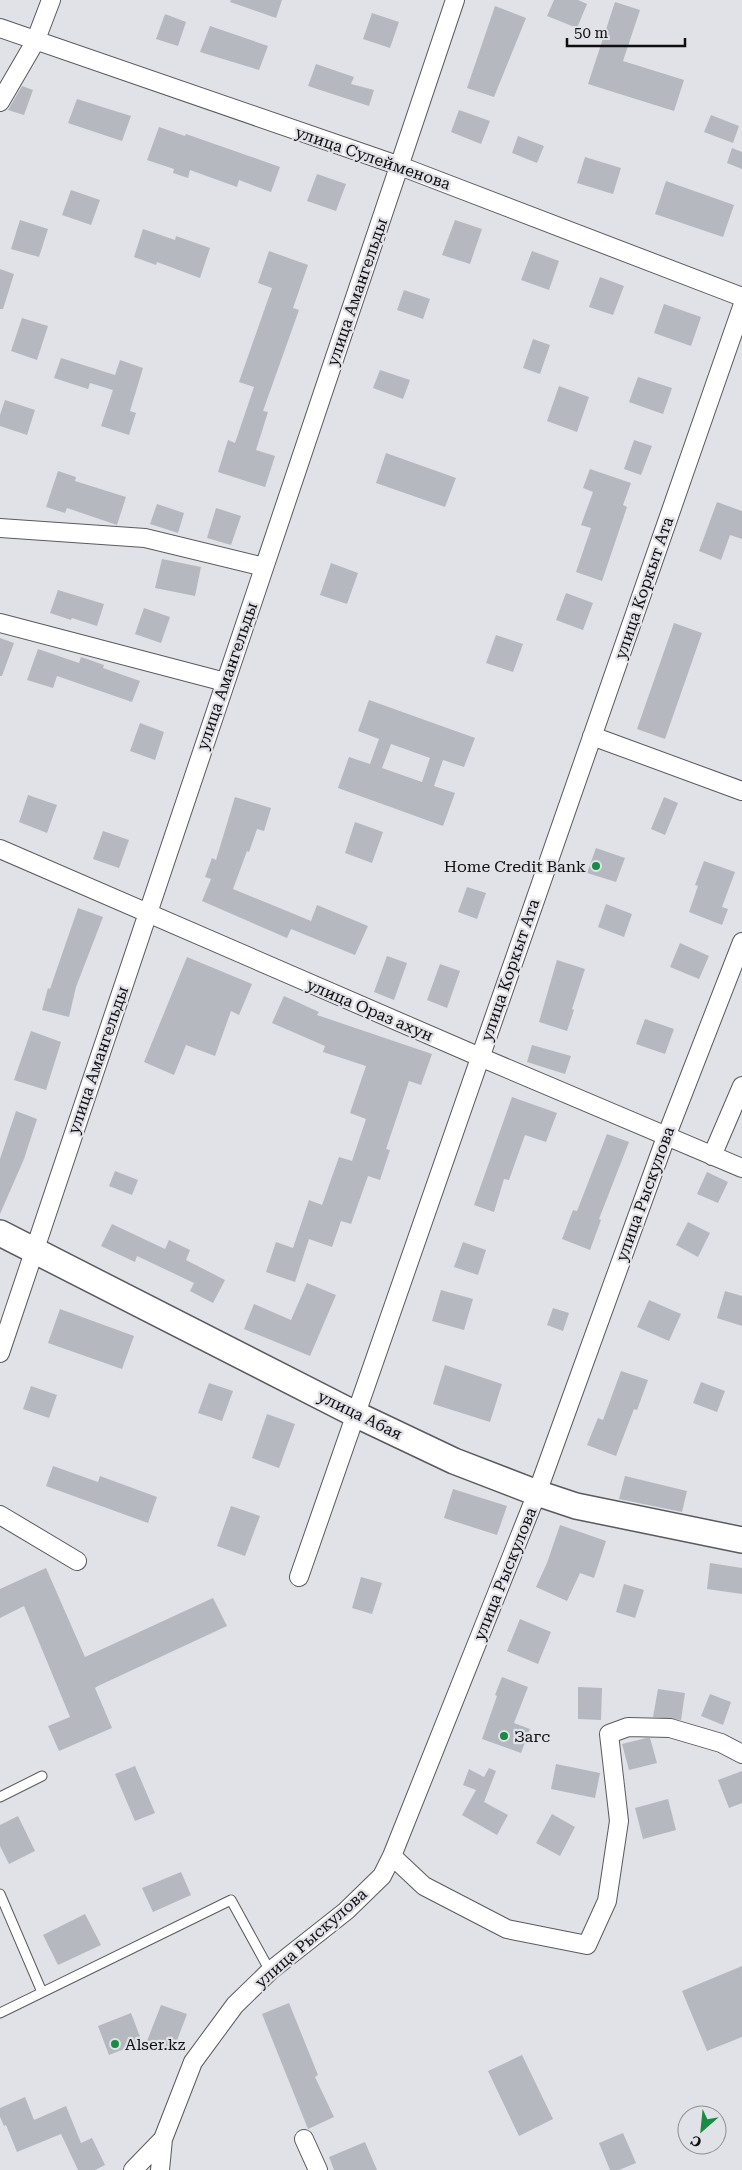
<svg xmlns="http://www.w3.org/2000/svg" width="742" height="2170" font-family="'Roboto Serif',serif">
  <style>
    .building { fill: #b5b9bf; fill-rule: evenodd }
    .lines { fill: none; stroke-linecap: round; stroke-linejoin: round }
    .lane-casing { stroke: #59595f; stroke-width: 11 }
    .street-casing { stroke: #59595f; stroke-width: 20 }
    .secondary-casing { stroke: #59595f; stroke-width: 28 }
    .lane { stroke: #fff; stroke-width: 9 }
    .street { stroke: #fff; stroke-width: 18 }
    .secondary { stroke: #fff; stroke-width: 25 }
    .poi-dot { fill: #1a8b44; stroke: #e1e1e8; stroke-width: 2 }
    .labels { text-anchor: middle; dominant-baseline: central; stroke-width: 4.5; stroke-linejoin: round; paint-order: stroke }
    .street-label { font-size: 16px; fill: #0f0f11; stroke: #e1e1e8 }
    .poi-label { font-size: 16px; fill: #0f0f11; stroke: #e1e1e8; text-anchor: start }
  </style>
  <rect width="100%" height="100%" fill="#e1e1e8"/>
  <!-- building -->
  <path class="building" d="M231 0H282L276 18 230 2Z
    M554 0H578L587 4 577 28 547 16Z
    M615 2 640 10 623 61 684 80 674 111 588 84Z
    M495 6 526 18 494 97 467 88Z
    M372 13 399 22 390 48 363 39Z
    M165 14 186 22 178 46 156 39Z
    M210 26 268 46 259 70 200 52Z
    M316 64 354 77 351 84 374 90 369 106 308 86Z
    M22 86 33 90 24 115 8 110Z
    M77 99 131 116 122 141 68 123Z
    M459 110 490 121 481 144 451 132Z
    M711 115 739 126 733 143 704 132Z
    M159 127 185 136 186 134 280 167 271 192 239 180 237 187 190 170 188 178 173 173 174 169 147 160Z
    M518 136 544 146 537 163 512 153Z
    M732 148 742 152V169L727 163Z
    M585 157 621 168 613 194 577 183Z
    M317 174 346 184 336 211 307 201Z
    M666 181 734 205 723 237 655 214Z
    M71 190 100 200 91 225 62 215Z
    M20 220 48 229 39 257 11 249Z
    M455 220 482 229 470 264 442 255Z
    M143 229 175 240 176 236 210 248 200 278 157 262 156 265 134 257Z
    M269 251 308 265 293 308 299 310 263 411 268 412 256 450 275 456 265 487 218 472 228 440 235 443 254 387 239 382 272 288 258 283Z
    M532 251 559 261 549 290 521 280Z
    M0 269 14 274 3 309H0Z
    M600 277 624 286 613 315 589 307Z
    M404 290 430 299 423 319 397 310Z
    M664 304 701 317 691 346 654 333Z
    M22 318 48 326 37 360 11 351Z
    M533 339 550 345 540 374 523 368Z
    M61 358 115 375 120 360 143 368 130 411 136 413 129 435 101 426 113 390 90 383 88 389 54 378Z
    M380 370 410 380 403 399 373 388Z
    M638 377 672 388 663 414 629 402Z
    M559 386 589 397 577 432 547 421Z
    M5 400 35 410 27 435 0 426V415Z
    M634 440 652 446 641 475 624 469Z
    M386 453 456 478 445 507 376 483Z
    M590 469 631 483 623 505 627 507 602 581 576 572 591 528 581 525 593 492 583 488Z
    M58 471 76 477 75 481 126 497 117 525 67 508 65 513 46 507Z
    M717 502 742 511V539L730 535 721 560 699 551Z
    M157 504 184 513 178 533 150 524Z
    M216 508 241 516 231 545 207 538Z
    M162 559 201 567 195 596 155 588Z
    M331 563 358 573 347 604 320 595Z
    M58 590 104 604 97 626 72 618 71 620 50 613Z
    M566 593 593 603 583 630 556 620Z
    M144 608 170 617 161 643 135 634Z
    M674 623 702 633 665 739 637 729Z
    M496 635 523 644 513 672 486 663Z
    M0 638 14 643 2 676H0Z
    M38 649 79 663 81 657 104 665 103 668 140 681 132 702 57 676 53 688 27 680Z
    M369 700 475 738 464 767 443 760 434 786 455 793 443 826 338 788 349 757 370 764 379 739 358 731ZM391 744 430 758 422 782 382 768Z
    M140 723 164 732 155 760 130 751Z
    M28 795 57 805 47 833 19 822Z
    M235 797 271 808 264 831 257 829 249 852 247 851 233 889 311 921 317 905 368 926 355 955 291 929 287 938 202 901 211 879 205 877 212 858 216 860Z
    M664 797 678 803 665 835 651 829Z
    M355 822 383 832 372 863 345 853Z
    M103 831 129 840 119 868 93 859Z
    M596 848 625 858 616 882 587 873Z
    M704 861 735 872 722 907 728 909 722 925 689 912 698 886 695 885Z
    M467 887 486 893 477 919 458 912Z
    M606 904 632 914 624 937 598 927Z
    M78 908 103 917 76 987 69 1017 42 1010 48 988 50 989Z
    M680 943 709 956 699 979 670 967Z
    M387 956 407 963 394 1000 374 992Z
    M187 957 252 984 239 1015 231 1011 215 1056 186 1045 174 1075 144 1062Z
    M557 960 585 969 572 1009 574 1010 567 1031 539 1022Z
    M440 964 460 971 447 1008 427 1000Z
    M284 996 319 1012 317 1015 432 1054 421 1085 409 1081 386 1149 390 1150 380 1180 368 1176 351 1224 341 1221 332 1247 309 1239 295 1282 266 1272 276 1242 293 1248 309 1200 322 1205 339 1157 352 1161 366 1119 350 1113 366 1066 323 1052 325 1046 272 1023Z
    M645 1019 674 1029 665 1054 636 1044Z
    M31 1031 61 1042 46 1090 14 1080Z
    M532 1045 571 1056 565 1074 527 1062Z
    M512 1097 557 1113 546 1142 525 1135 509 1180 504 1179 494 1212 474 1205Z
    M16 1111 37 1119 24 1159 0 1214V1159Z
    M607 1134 629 1142 599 1219 601 1220 590 1250 562 1239 573 1210 577 1211Z
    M115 1171 138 1180 132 1195 109 1186Z
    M707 1172 728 1182 718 1203 697 1194Z
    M688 1222 710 1233 698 1257 676 1245Z
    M112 1224 165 1249 169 1240 190 1250 186 1260 225 1280 213 1303 190 1291 194 1283 137 1256 135 1262 101 1246Z
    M463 1242 486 1250 478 1275 454 1267Z
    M307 1283 336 1295 310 1356 244 1329 254 1304 291 1320Z
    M441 1290 473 1299 464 1330 432 1321Z
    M725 1291 742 1296V1326L717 1318Z
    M649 1300 681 1314 669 1341 637 1327Z
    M553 1308 569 1313 563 1331 547 1325Z
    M60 1309 134 1336 122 1369 48 1343Z
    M445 1365 502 1384 490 1422 433 1404Z
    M621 1371 648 1380 637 1410 634 1409 616 1456 587 1445 598 1418 603 1420Z
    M701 1382 725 1391 717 1412 693 1403Z
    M209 1383 233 1391 222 1421 198 1413Z
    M31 1386 57 1395 49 1418 23 1409Z
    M267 1414 295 1424 279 1468 252 1458Z
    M53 1466 98 1482 100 1476 157 1497 148 1523 46 1486Z
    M625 1476 687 1491 682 1512 619 1499Z
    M453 1489 507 1506 497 1535 444 1518Z
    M231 1506 260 1516 245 1556 217 1546Z
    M560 1525 606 1541 594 1578 580 1573 567 1601 536 1587 547 1563Z
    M710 1563 742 1568V1594L707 1589Z
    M46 1568 85 1657 213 1598 227 1626 98 1686 95 1688 112 1728 59 1751 48 1726 70 1717 24 1606 0 1618V1589Z
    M361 1577 382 1583 372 1614 352 1608Z
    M624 1584 644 1590 635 1618 616 1612Z
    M520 1619 551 1632 538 1664 507 1651Z
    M502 1677 528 1687 514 1723 530 1729 521 1753 482 1739 497 1696 495 1695Z
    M578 1687 602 1688 601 1720 578 1719Z
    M658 1689 685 1693 681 1720 653 1717Z
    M710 1694 731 1702 723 1725 701 1716Z
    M646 1738H650L657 1763 629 1770 622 1744Z
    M556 1764 600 1773 595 1798 551 1789Z
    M135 1766 155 1813 135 1821 115 1774Z
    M489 1768 496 1771 484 1802 508 1815 497 1835 462 1815 476 1790 463 1785 469 1769 484 1777Z
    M742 1771V1803L729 1808 718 1780Z
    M668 1799 676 1830 643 1839 635 1808Z
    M552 1814 575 1827 560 1856 536 1843Z
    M18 1816 35 1851 9 1864 0 1846V1825Z
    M181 1872 191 1895 153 1912 142 1888Z
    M85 1914 101 1945 58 1965 43 1935Z
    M742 1966V2037L707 2051 682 1991Z
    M289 2003 318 2075 315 2077 334 2117 308 2129 262 2014Z
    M161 2005 187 2014 173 2051 147 2041Z
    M131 2013 142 2042 109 2055 98 2026Z
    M522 2055 553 2119 519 2136 488 2071Z
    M25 2097 34 2120 66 2106 81 2143 92 2138 105 2165 95 2170H78L61 2134 17 2152 6 2125 4 2126 0 2117V2108Z
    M623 2133 636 2163 619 2170H610L599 2143Z
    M365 2142 377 2170H334L329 2157Z"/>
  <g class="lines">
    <defs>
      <path id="lane" d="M0 1797 42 1776
        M0 1894 42 1992
        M0 2013 231 1900 270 1971"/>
      <path id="street" d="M0 28 400 166 742 297
        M0 102 35 42 51 0
        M0 528 145 538 264 567
        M0 623 225 682
        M592 736 742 791
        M0 849 480 1057 742 1168
        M712 1156 742 1086
        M0 1353 455 0
        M0 1515 77 1561
        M299 1577 742 307
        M392 1856 424 1886 507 1929 587 1945 607 1901 619 1821 609 1734 628 1727 670 1728 721 1743 742 1754
        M304 2139 318 2170
        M133 2170 163 2139
        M160 2170 163 2139 193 2062 235 2005 270 1971 346 1911 382 1876 392 1856 537 1493 666 1137 742 942"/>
      <path id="secondary" d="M0 1233 355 1414 454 1461 537 1493 576 1506 742 1540"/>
    </defs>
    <!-- lane casing -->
    <use href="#lane" class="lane-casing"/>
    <!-- street casing -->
    <use href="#street" class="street-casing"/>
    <!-- secondary casing -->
    <use href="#secondary" class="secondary-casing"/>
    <!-- lane -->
    <use href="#lane" class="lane"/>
    <!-- street -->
    <use href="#street" class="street"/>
    <!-- secondary -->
    <use href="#secondary" class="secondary"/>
  </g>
  <!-- markers -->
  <g class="poi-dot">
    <circle cx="596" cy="866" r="5"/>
    <circle cx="504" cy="1736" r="5"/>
    <circle cx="115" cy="2044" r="5"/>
  </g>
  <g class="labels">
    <!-- street labels -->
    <g class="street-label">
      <text transform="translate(373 158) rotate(19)">улица Сулейменова</text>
      <text transform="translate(357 292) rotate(-71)">улица Амангельды</text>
      <text transform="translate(644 588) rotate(-71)">улица Коркыт Ата</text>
      <text transform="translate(227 676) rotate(-71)">улица Амангельды</text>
      <text transform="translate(510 970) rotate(-71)">улица Коркыт Ата</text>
      <text transform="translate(370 1010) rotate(23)">улица Ораз ахун</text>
      <text transform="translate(98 1060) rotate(-71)">улица Амангельды</text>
      <text transform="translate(645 1194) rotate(-70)">улица Рыскулова</text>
      <text transform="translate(360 1415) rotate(26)">улица Абая</text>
      <text transform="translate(505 1574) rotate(-68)">улица Рыскулова</text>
      <text transform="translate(311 1938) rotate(-41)">улица Рыскулова</text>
    </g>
    <!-- poi labels -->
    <g class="poi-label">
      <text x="586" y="866" text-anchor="end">Home Credit Bank</text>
      <text x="514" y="1736">Загс</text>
      <text x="125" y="2044">Alser.kz</text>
    </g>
  </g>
  <!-- north arrow -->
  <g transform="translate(702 2130) rotate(207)"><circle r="24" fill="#e1e1e8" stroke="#8d8d92"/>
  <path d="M0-4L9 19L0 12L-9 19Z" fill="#1a8b44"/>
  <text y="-8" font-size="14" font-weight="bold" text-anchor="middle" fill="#0f0f11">С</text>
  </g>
  <!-- scale -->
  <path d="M567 38v8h118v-8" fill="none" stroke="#0f0f11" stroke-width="2.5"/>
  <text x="574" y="38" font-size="15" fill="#0f0f11" stroke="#e1e1e8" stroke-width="4" paint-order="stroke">50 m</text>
</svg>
